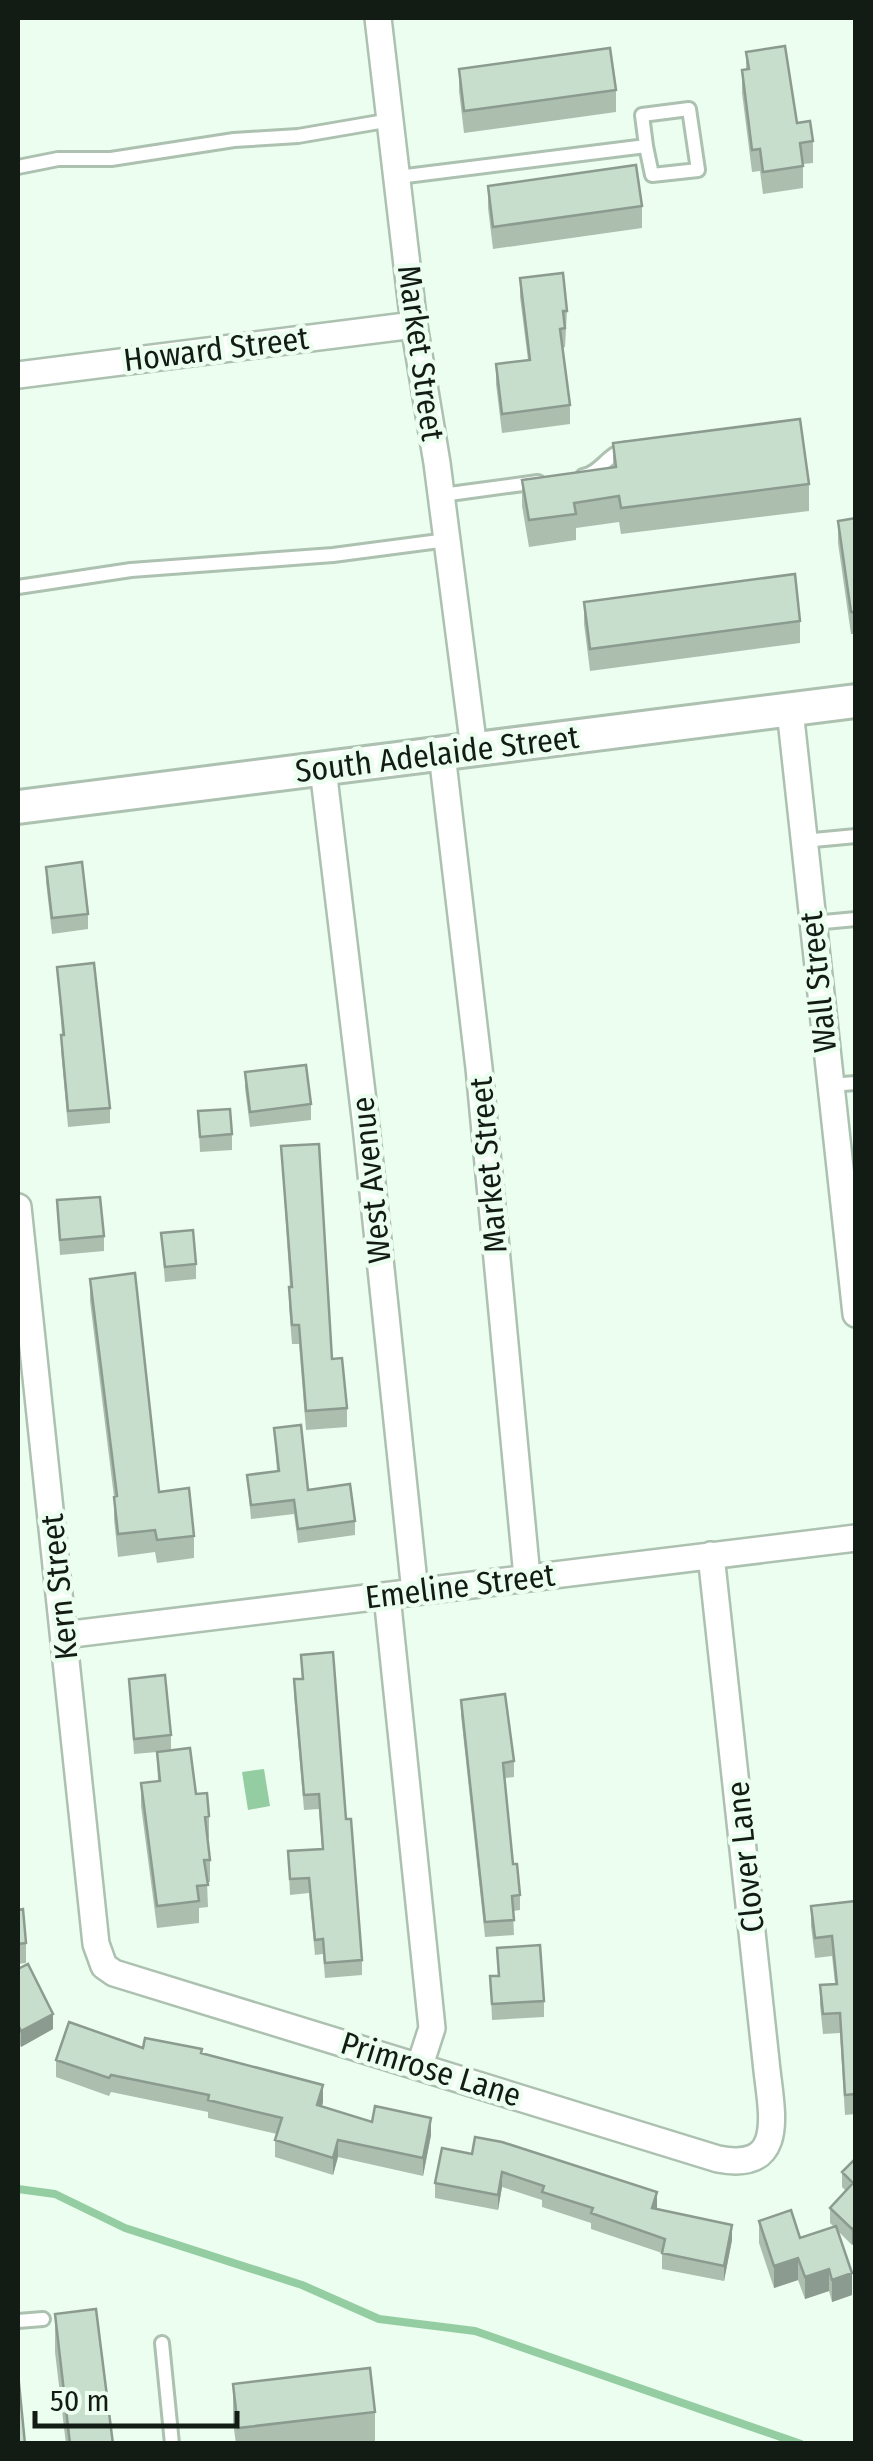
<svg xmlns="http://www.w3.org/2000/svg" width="873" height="2461" font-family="'Fira Sans Condensed',sans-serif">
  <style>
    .water { fill: #95cda2 }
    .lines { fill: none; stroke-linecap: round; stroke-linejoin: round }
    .stream { stroke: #95cda2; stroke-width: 8 }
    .service-casing { stroke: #acc1b0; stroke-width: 18 }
    .minor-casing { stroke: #acc1b0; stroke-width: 30 }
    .tertiary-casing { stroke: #acc1b0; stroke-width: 38 }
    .service { stroke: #fff; stroke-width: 12 }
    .minor { stroke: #fff; stroke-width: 25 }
    .tertiary { stroke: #fff; stroke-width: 32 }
    .wall { fill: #acbfaf }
    .shaded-wall { fill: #8c9b8f }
    .building { fill: #c8decc; stroke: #8c9b8f; stroke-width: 2.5 }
    .labels { text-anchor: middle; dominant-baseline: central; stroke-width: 9; stroke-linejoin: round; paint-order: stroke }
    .street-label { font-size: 32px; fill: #131b15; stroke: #ecfeef }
  </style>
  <rect width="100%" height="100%" fill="#ecfeef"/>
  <!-- water -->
  <path class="water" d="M264 1769 270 1806 248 1810 242 1772Z"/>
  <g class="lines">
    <!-- stream -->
    <path class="stream" d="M18 2189 55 2194 125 2228 302 2285 379 2319 475 2331 801 2444"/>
    <defs>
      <path id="service" d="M18 167 58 159H111L234 140 298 136 391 120
        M398 177 646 146 652 175 698 170 689 109 642 115 646 146
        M583 476C601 473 608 452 628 449
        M442 495 538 482
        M18 587 131 570 333 555 447 540
        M803 841 856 836
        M813 923 856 919
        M829 1085 856 1083
        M18 2321 43 2319
        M162 2343 172 2444"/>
      <path id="minor" d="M378 18 414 325 437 463 474 749
        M18 375 414 325
        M790 710 856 1314
        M442 754 479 1068 527 1577
        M323 769 366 1126 415 1592
        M18 1207 96 1944 104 1966 114 1973 718 2159C790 2173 770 2107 766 2061L711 1555
        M387 1596 432 2028 420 2065
        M64 1635 856 1538"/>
      <path id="tertiary" d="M18 807 856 701"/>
    </defs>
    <!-- service casing -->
    <use href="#service" class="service-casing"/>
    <!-- minor casing -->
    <use href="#minor" class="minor-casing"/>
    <!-- tertiary casing -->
    <use href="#tertiary" class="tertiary-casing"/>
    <!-- service -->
    <use href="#service" class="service"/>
    <!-- minor -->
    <use href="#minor" class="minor"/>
    <!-- tertiary -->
    <use href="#tertiary" class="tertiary"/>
  </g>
  <!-- wall -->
  <path class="wall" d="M746 52 797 123 813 141V163L803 164V188L763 194 760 171 752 172 742 93V70H746Z
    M459 69 616 90V112L464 133 459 91Z
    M488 186 642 206V228L493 249 488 208Z
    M520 278 567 311 565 347 563 348 570 405V424L502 433 496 384V364L528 360 520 297Z
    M613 443 809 484V511L621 534 619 522 576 528V540L529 547 522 506V480L613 467Z
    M856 518V634H851L838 543V521Z
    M584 602 800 621V643L590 671 584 624Z
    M46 867 88 914V929L52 934 46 882Z
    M57 967 110 1108V1123L68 1127 61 1050V1035H62Z
    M245 1072 311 1104V1120L250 1127 245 1088Z
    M198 1111 232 1134V1150L200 1152Z
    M281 1146 332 1359 347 1408V1427L306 1430 299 1344H292L289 1306V1287H290Z
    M57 1200 104 1236V1251L60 1255Z
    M161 1233 196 1264V1279L165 1282Z
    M90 1279 159 1492 194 1536V1558L157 1563 155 1552 118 1557 114 1519V1497L90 1301Z
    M274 1428 308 1490 355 1521V1535L298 1543 294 1514 251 1519 247 1475 277 1472Z
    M301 1655 346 1819 362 1960V1975L325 1978 323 1954 315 1955 309 1893 290 1895 288 1851 322 1849 319 1809 304 1810 294 1695V1679H302Z
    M129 1679 171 1735V1750L209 1816V1838H207L210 1860V1882H207L208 1907 199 1908V1923L157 1928 141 1806V1783L158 1781 157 1752 134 1754Z
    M461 1700 514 1761V1777L505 1778 513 1864 520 1895V1910L513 1911 514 1935 485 1937 461 1715Z
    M856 1901V2114L845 2115 840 2033 823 2034 820 2005V1985L835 1984 832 1956 815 1958 811 1926V1906Z
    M18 1910 26 1943V1963L18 1964Z
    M497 1948 544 2001V2017L492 2020 490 1976H498Z
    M18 1969 53 2029 21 2047 18 2041Z
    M143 2048 202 2053 323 2102 322 2107 372 2122 431 2135 423 2176 338 2157 333 2175 275 2157V2140L277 2134 208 2118V2112L111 2092 109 2096 56 2077V2060Z
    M442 2148 657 2208V2209L732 2240 724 2281 662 2269V2253L591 2229V2223L542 2207V2200L502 2187 498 2210 435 2198V2183Z
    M856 2158 852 2245 838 2231 852 2295 832 2302 829 2291 805 2299 798 2280 774 2288 759 2243V2221L800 2238 834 2227 830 2223V2208L846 2191 842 2187V2172Z
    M55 2314 113 2444H66L55 2352Z
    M233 2384 375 2412V2444H236L233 2422Z"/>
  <!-- shaded-wall -->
  <path class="shaded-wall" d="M53 2014V2029L21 2047V2031Z
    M323 2085V2102L317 2122V2105Z
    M431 2118V2135L423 2176V2158Z
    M338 2140V2157L333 2175V2158Z
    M502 2172V2187L498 2210V2195Z
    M657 2192V2208L652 2224V2208Z
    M732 2225V2240L724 2281V2266Z
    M856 2226V2241L852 2245V2229Z
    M798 2258V2280L774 2288V2266Z
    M829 2269V2291L805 2299V2277Z
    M852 2273V2295L832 2302V2280Z"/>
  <!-- building -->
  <path class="building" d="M785 46 797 123 810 121 813 141 800 143 803 166 763 172 760 149 752 150 742 70 749 69 746 52Z
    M610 48 616 90 464 111 459 69Z
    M636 165 642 206 493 227 488 186Z
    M563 273 567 311H563L565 328 560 329 570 405 502 414 496 364 530 360 520 278Z
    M800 419 809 484 621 508 619 496 574 503 576 514 529 520 522 480 616 467 613 443Z
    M856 518V612H851L838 521Z
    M795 574 800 621 590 649 584 602Z
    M82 862 88 914 52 918 46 867Z
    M94 963 110 1108 68 1111 61 1035H64L57 967Z
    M306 1065 311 1104 250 1112 245 1072Z
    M230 1109 232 1134 200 1137 198 1111Z
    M319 1144 332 1359 342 1358 347 1408 306 1411 299 1325H292L289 1287H292L281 1146Z
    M100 1197 104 1236 60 1240 57 1200Z
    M193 1230 196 1264 165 1267 161 1233Z
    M135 1273 159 1492 189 1488 194 1536 157 1540 155 1530 118 1534 114 1497 117 1496 90 1279Z
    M301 1425 308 1490 350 1484 355 1521 298 1529 294 1500 251 1505 247 1475 279 1471 274 1428Z
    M333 1652 346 1819H351L362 1960 325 1963 323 1939 315 1940 309 1878 290 1879 288 1851 323 1849 319 1794 304 1795 294 1679H303L301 1655Z
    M165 1675 171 1735 134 1739 129 1679Z
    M505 1694 514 1761 503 1763 513 1864H517L520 1895 512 1896 514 1920 485 1922 461 1700Z
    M190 1748 196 1794 207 1793 209 1816 205 1817 210 1860H204L208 1885 197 1886 199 1901 157 1906 141 1783 160 1781 157 1752Z
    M856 1901V2094L845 2095 840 2013 823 2014 820 1985 837 1984 832 1936 815 1938 811 1906Z
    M23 1909 26 1943 18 1944V1910Z
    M540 1945 544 2001 492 2004 490 1976H499L497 1948Z
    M28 1964 53 2014 21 2031 18 2025V1969Z
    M69 2022 143 2048 145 2038 202 2049 201 2053 323 2085 317 2105 372 2122 375 2106 431 2118 423 2158 338 2140 333 2158 275 2140 282 2118 208 2100 209 2095 111 2075 109 2078 56 2060Z
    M475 2137 502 2142 657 2192 652 2208 732 2225 724 2266 662 2253 665 2239 591 2213 593 2208 542 2192 544 2186 502 2172 498 2195 435 2183 442 2148 472 2154Z
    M856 2158V2226L852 2229 830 2208 853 2183 842 2172Z
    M791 2210 800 2238 836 2226 852 2273 832 2280 829 2269 805 2277 798 2258 774 2266 759 2221Z
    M96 2309 113 2444H70L55 2314Z
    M370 2368 375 2412 238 2428 233 2384Z
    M18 2373 25 2444H18Z"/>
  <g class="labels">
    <!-- street labels -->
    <g class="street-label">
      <text transform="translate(216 349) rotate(-7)">Howard Street</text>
      <text transform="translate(421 353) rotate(82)">Market Street</text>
      <text transform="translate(437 754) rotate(-7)">South Adelaide Street</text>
      <text transform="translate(818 982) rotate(-96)">Wall Street</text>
      <text transform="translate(488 1165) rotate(-95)">Market Street</text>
      <text transform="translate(371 1180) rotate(-96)">West Avenue</text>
      <text transform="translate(460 1586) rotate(-7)">Emeline Street</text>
      <text transform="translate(59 1587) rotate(-96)">Kern Street</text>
      <text transform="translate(745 1857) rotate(-96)">Clover Lane</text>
      <text transform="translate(431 2069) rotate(17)">Primrose Lane</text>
    </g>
  </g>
  <!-- border -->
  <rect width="873" height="2461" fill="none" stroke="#131b15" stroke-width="40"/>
  <!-- scale -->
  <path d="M35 2411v15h202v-15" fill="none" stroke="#131b15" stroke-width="5"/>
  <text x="50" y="2411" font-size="30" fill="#131b15" stroke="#ecfeef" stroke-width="8" paint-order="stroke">50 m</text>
</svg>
